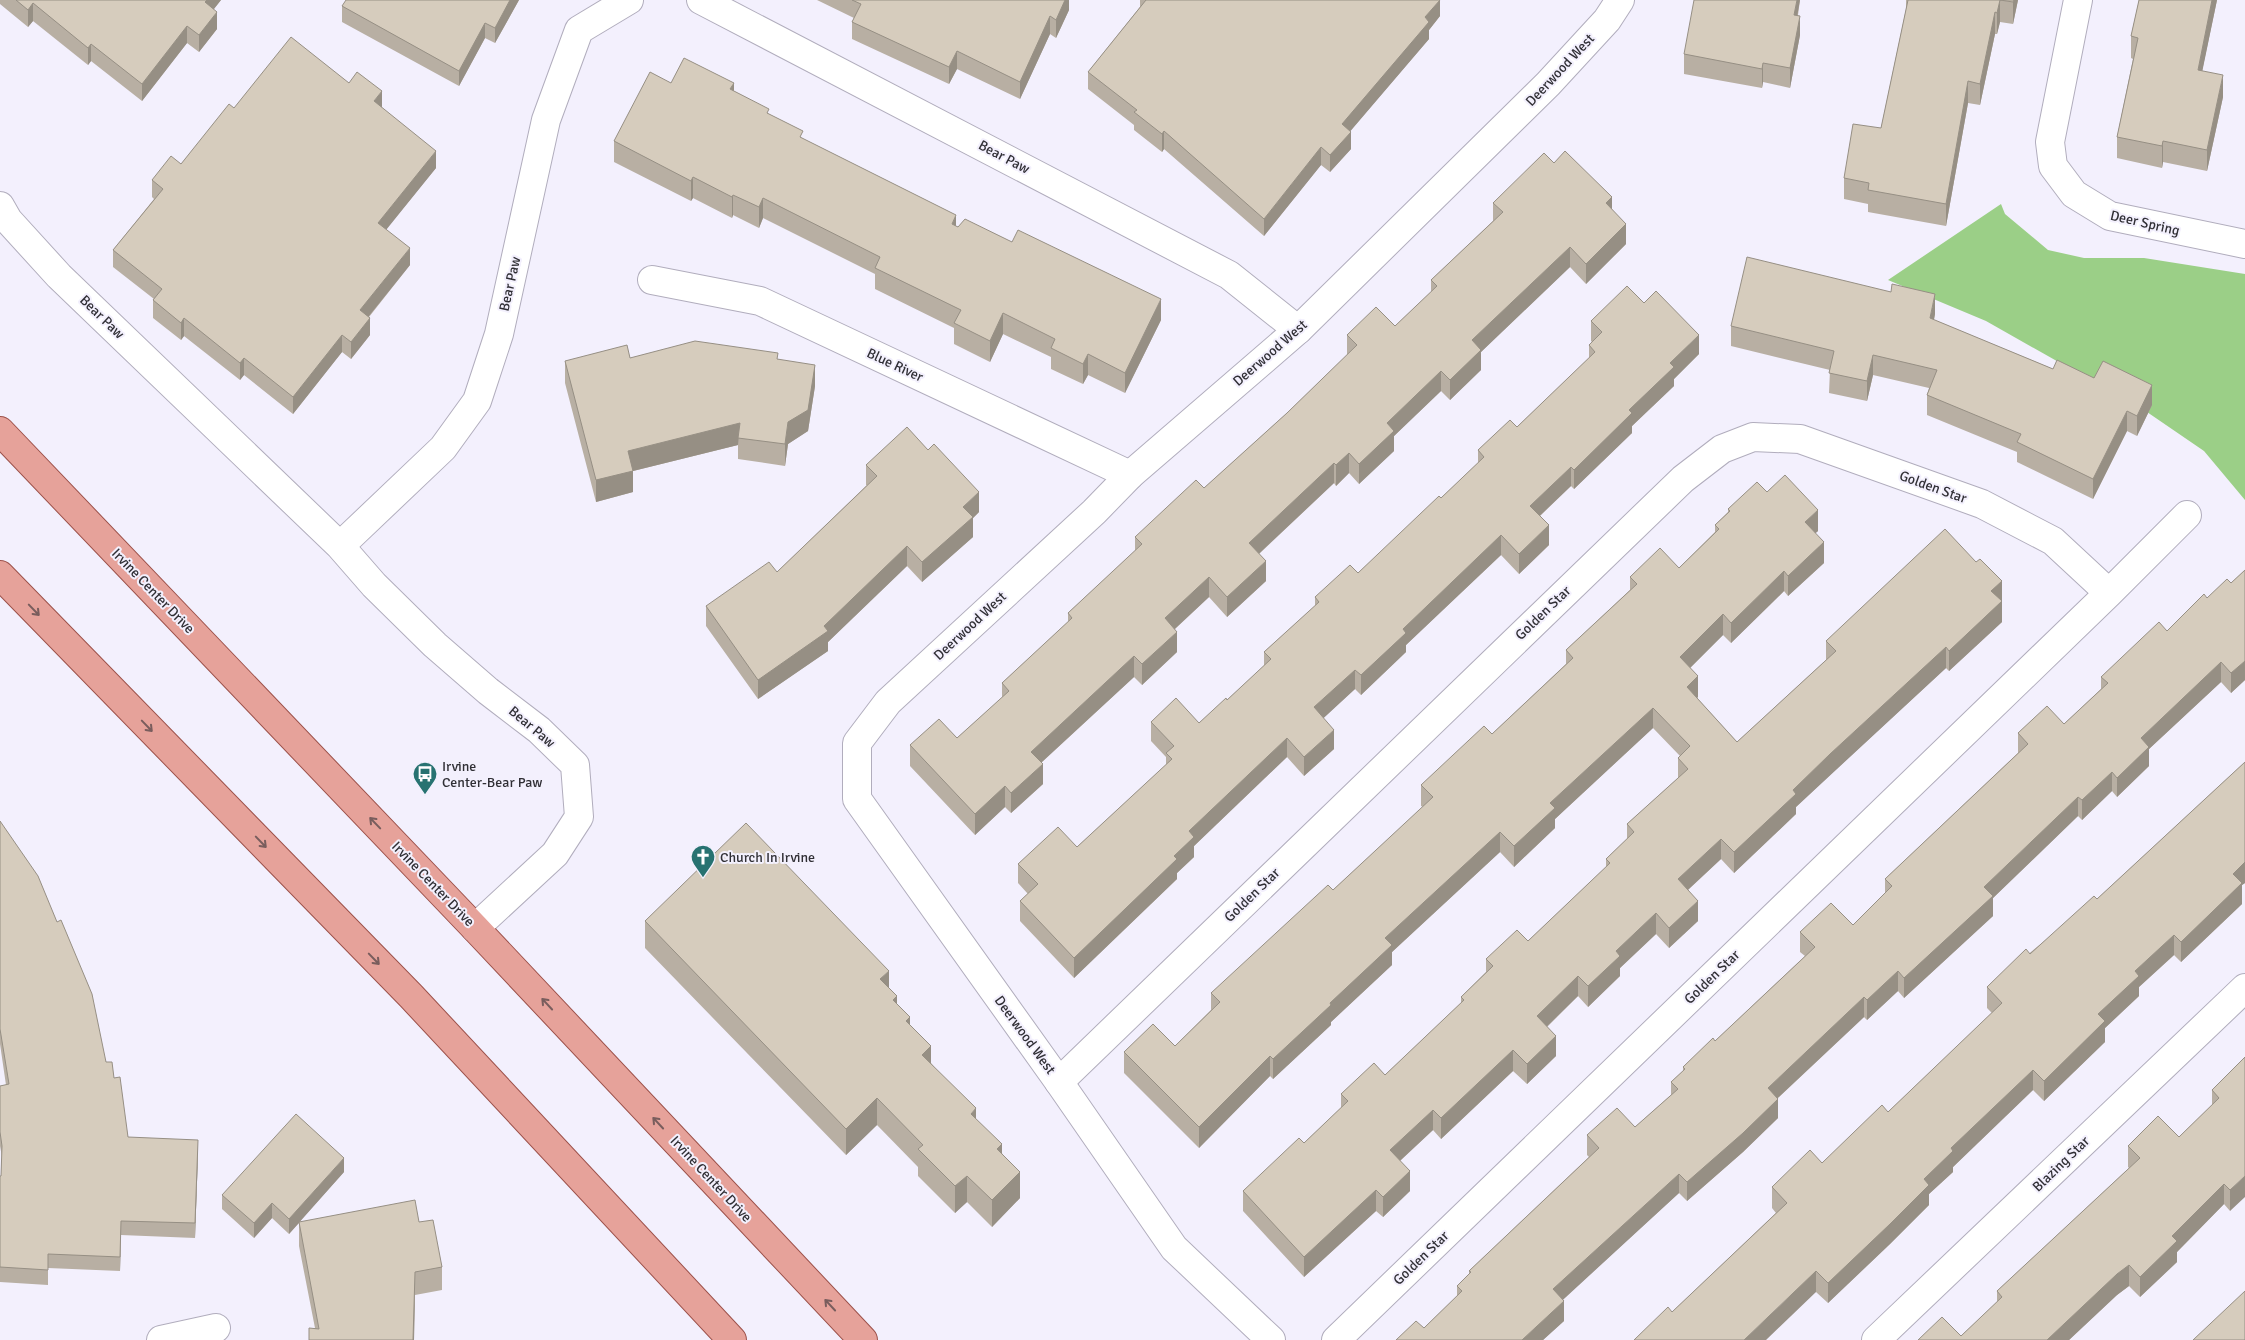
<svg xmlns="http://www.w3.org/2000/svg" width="2245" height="1340" font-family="Signika,sans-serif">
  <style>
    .green { fill: #9bcf87 }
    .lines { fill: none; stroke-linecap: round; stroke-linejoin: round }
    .street-casing { stroke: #b1adbd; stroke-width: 30 }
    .secondary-casing { stroke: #b1adbd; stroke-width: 30 }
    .primary-casing { stroke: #9c514a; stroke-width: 30 }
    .street { stroke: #fff; stroke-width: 28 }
    .secondary { stroke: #fff; stroke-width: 28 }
    .primary { stroke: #e6a29a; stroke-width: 28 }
    .wall { fill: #b8afa3 }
    .shaded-wall { fill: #968f84 }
    .building { fill: #d6ccbd; stroke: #968f84 }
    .oneway { stroke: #795d5d }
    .labels { text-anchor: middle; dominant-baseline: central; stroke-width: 4; stroke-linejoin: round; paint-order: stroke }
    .street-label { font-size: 14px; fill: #302f35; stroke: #f3f0fd }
    .poi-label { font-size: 14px; fill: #302f35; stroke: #f3f0fd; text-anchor: start }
  </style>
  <rect width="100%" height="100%" fill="#f3f0fd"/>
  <!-- green -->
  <path class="green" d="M2001 204 2005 214 2048 250 2084 258H2144L2245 274V500L2204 451 2147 412 1986 321 1888 280Z"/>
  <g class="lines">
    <defs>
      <path id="street" d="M701 0 1229 275 1298 330
        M2078 0 2050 142 2053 166 2074 194 2110 216 2245 244
        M0 206 8 220 59 276 340 546
        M652 280 760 301 1130 475
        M475 928 555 854 579 817 575 765 539 730 488 691 435 645 374 585 340 546 443 448 477 401 499 334 546 120 579 30 629 0
        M1059 1082 1683 479 1722 449 1753 437 1800 439 1982 504 2053 541 2109 593
        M161 1340 216 1328
        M1336 1340 2109 593 2187 515
        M1876 1340 2245 988"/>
      <path id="secondary" d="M1271 1340 1174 1248 1059 1082 857 799V743L888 702 1094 512 1130 475 1298 330 1548 84 1607 20 1620 0"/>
      <path id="primary" d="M0 431 475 928 863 1340
        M0 575 411 996 732 1340"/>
    </defs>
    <!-- street casing -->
    <use href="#street" class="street-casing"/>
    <!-- secondary casing -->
    <use href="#secondary" class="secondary-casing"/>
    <!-- primary casing -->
    <use href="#primary" class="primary-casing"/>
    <!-- street -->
    <use href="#street" class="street"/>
    <!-- secondary -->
    <use href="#secondary" class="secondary"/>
    <!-- primary -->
    <use href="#primary" class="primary"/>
  </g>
  <!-- wall -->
  <path class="wall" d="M0 0H221L214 9 217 29 199 52 187 43 142 101 91 61 88 65 33 21 28 27 0 4Z
    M519 0 495 43 485 38 459 86 342 22V6Z
    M817 0H1069V10L1056 38 1050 34 1020 99 957 69 949 84 852 39V22L854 18Z
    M1140 0H1440V16L1429 30V39L1350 131 1351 149 1330 172 1321 165 1264 236 1164 149 1162 152 1134 130V125L1088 89V72L1140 7Z
    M1800 0 1798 15 1800 35 1790 88 1763 82 1762 88 1684 74V54Z
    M1906 0H2018L2013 24 2000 22 1997 34H1995L1980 105 1968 103 1946 226 1868 212V204L1844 199V178L1881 128 1906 9Z
    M2139 0H2217L2202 71 2223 97 2207 171 2163 162 2162 168 2117 158V137L2133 59 2131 58V36Z
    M349 83 382 108 436 168 386 229 410 265 369 317 370 335 351 359 342 352 293 414 244 375 240 380 184 336 181 340 153 318V300L154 299 113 267V250L154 199 152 197V180L181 164 234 108Z
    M671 83 734 91 769 114 803 139 956 226 1161 320 1125 393 1088 375 1083 384 1051 369V357L1003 334 990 362 954 344V328L875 289V274L763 218 759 228 733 215 732 218 693 198 691 201 614 162V141Z
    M1554 163 1612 209 1626 244 1586 284 1570 267 1481 352V370L1450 400 1441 391 1394 436V451L1359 484 1349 473 1336 486 1334 483 1259 554 1266 581 1227 617 1209 597 1175 629 1177 652 1142 685 1134 677 1041 763 1043 784 1011 813 1005 807 975 835 910 766V745L957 738 1002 698V683L1068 622V613L1135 551V537L1204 488 1287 413 1347 355V335L1395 326 1431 292V280L1493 221V203Z
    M1644 303 1699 354 1674 379V386L1632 426V433L1574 489 1571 486 1540 516 1549 545 1519 574 1501 555 1406 645V652L1361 695 1355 689 1323 718 1334 749 1304 776 1287 757 1194 846V857L1177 873V879L1074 978 1020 921V901L1028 894 1018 883V864L1077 847 1166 765V757L1151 741V722L1199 723 1227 700 1264 666V652L1315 606V597L1358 573 1441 498 1478 463V450L1517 427 1589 358V345L1592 342 1591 341V321Z
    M1935 314 1934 320 2053 369 2152 405 2137 436 2127 431 2093 499 2017 462V452L1927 415V395L1929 388 1873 375 1867 401 1829 393 1830 370 1731 346V326Z
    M630 358 778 359 815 386 808 431 788 444 785 466 738 459V445L633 471V492L596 502 565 383V361Z
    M866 465 979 512 973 518V537L922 582 907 566 828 642V651L758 699 706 626V606L777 572 867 485H866Z
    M1767 492 1818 531 1815 533 1824 563 1788 596 1784 591 1731 643 1723 635 1690 668 1698 697 1697 698 1737 742 1826 660V641L1976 562 2002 581V622L1949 671 1946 668 1830 775 1796 807V814L1734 873 1721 859 1688 890 1698 921 1669 948 1656 934 1620 968V976L1588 1007 1578 996 1547 1027 1556 1056 1527 1084 1513 1071 1441 1139 1433 1130 1400 1161 1410 1191 1383 1217 1376 1211 1304 1277 1243 1211V1191L1304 1143 1341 1108V1094L1385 1075 1461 1003V997L1486 972V959L1528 941 1606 867V859L1627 839V824L1678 778V758L1680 756 1653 728 1555 819V828L1514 867 1500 852 1392 952V965L1331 1022V1025L1273 1079 1270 1076 1199 1148 1124 1073V1052L1175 1046 1211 1010V993L1333 890 1423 807 1421 806V785L1492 734 1566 664V650L1630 590V577L1679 568 1715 532V525L1728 512V509Z
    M2245 570V680L2231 693 2221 682 2149 749V766L2117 797 2112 791 2082 820 2078 816 1993 898V916L1904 998 1898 991 1867 1020 1864 1017 1778 1098V1118L1743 1152 1687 1201 1679 1193 1562 1300 1564 1321 1543 1340H1396L1424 1328 1457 1296V1286L1469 1274V1271L1589 1157 1587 1155V1135L1635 1127 1671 1095V1082L1683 1071V1067L1715 1041 1805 956 1800 952V932L1853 925 1885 893V879L2018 753V733L2064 724 2101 689V677L2167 631 2207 598 2231 583Z
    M2245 762V883L2242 885V904L2181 962 2174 955 2139 987V996L2105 1028V1042L2044 1101 2033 1090 1953 1167V1172L1929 1194V1205L1890 1244 1828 1303 1816 1292 1672 1312 1776 1213 1772 1208V1187L1822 1163 1888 1112 1992 1013 1987 1008V987L2097 899Z
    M0 821 106 1062 114 1078 128 1137 198 1154 195 1238 121 1235 120 1271 48 1268V1285L0 1282V1176H1L2 1157 0 1146V1086L6 1085 0 1044Z
    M645 921 889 988 897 1004 910 1025 931 1063 976 1119 1002 1153 1020 1198 992 1227 967 1202 955 1213 918 1176V1167L877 1125 846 1155 645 948Z
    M2245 1057 2230 1211 2224 1204 2177 1252V1262L2140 1297 2129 1286 2117 1295 2069 1340H1918L1961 1336 1997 1302V1291L2129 1168 2128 1167V1146L2179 1137 2212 1105V1090Z
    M344 1172 299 1222H419L442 1267V1290L415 1295 414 1340H309L315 1328 299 1246V1223L289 1234 272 1218 254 1238 222 1209V1195Z"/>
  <!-- shaded-wall -->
  <path class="shaded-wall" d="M207 0H221L205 20V2Z
    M510 0H519L495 43V28Z
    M1065 0H1069V10L1056 38V20Z
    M1440 0V16L1429 30V39L1342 141V124L1425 17Z
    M1797 0H1800L1794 34V15Z
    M2000 0V22L1997 34V13Z
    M2014 0H2018L2013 24V2Z
    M2212 0H2217L2198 92V70Z
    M33 3V21L28 27V10Z
    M217 12V29L199 52V35Z
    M1995 12V34L1980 105V84Z
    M1050 16V34L1020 99V82Z
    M1800 16V35L1790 88V68Z
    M485 23V38L459 86V71Z
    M187 26V43L142 101V84Z
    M91 44V61L88 65V48Z
    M957 51V69L949 84V67Z
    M1763 63V82L1762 88V69Z
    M2223 75V97L2207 171V150Z
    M1968 81V103L1946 226V204Z
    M734 83V103L730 89Z
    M382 91V109L374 101Z
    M1164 131V149L1162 152V134Z
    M1351 132V149L1330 172V155Z
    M2163 141V162L2162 168V146Z
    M1321 147V165L1264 236V219Z
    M436 151V168L378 240V223Z
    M693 177V198L691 201V181Z
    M733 195V215L732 218V197Z
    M1612 197V218L1606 203Z
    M763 198V218L759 228V207Z
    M956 215V235L952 224Z
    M1626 224V244L1586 284V264Z
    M1570 247V267L1481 352V370L1450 400V380L1472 340Z
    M410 248V265L360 327V310Z
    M1935 294V314L1930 338V318Z
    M1161 299V320L1125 393V373Z
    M1003 313V334L990 362V341Z
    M184 318V336L181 340V323Z
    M370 318V335L351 359V342Z
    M342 335V352L293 414V397Z
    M1699 335V354L1674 379V386L1632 426V433L1574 489V470L1629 410 1670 363Z
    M1088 354V375L1083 384V364Z
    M1873 355V375L1867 401V381Z
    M244 358V375L240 380V363Z
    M815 365V386L808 431 788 444 785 466V444L788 422Z
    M1441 371V391L1394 436V451L1359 484V464L1387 423Z
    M2152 385V405L2137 436V416Z
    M2127 411V431L2093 499V479Z
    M740 423 738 445 633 471V492L596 502V480L628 451Z
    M1349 453V473L1336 486V465Z
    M1334 463V483L1249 563V543Z
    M1571 467V486L1530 525V506Z
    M979 492V512L973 518V537L922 582V562L963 507Z
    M1818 510V531L1805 543V522Z
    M1549 525V545L1519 574V554Z
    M1501 535V555L1406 645V652L1361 695V675L1403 629Z
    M1824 542V563L1788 596V576Z
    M907 546V566L828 642V651L758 699V680L824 626Z
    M1266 561V581L1227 617V597Z
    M1784 571V591L1731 643V623Z
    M1209 577V597L1165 638V618Z
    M2002 581V622L1949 671V651L1991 591Z
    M1723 614V635L1680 678V657Z
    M1177 632V652L1142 685V664Z
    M1946 647V668L1796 807V814L1734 873V852L1793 790 1830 754Z
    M1134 656V677L1031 772V752Z
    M2245 661V680L2231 693V673Z
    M2221 662V682L2149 749V766L2117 797V778L2141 738Z
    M1355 670V689L1314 727V707Z
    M1698 676V697L1687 707V687Z
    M1653 708V728L1555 819V828L1514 867V846L1550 803Z
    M1334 730V749L1304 776V757Z
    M1287 738V757L1194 846V857L1177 873V879L1074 978V958L1174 856 1189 831Z
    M1043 764V784L1011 813V793Z
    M2112 772V791L2082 820V800Z
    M1005 786V807L975 835V814Z
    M2078 797V816L1993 898V916L1904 998V978L1984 887Z
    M1500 832V852L1392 952V965L1331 1022V1025L1273 1079V1059L1330 1003 1385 938Z
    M1721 839V859L1678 899V879Z
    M2245 862V883L2242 885V904L2181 962V942L2233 874Z
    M1698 901V921L1669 948V928Z
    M1656 913V934L1620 968V976L1588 1007V986L1616 951Z
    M2174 935V955L2139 987V996L2105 1028V1042L2044 1101V1081L2098 1014 2135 971Z
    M889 971V997L880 979Z
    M1898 971V991L1867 1020V1000Z
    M1578 976V996L1537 1036V1016Z
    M897 996V1023L893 1000Z
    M1864 997V1017L1768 1107V1088Z
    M910 1017V1044L906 1021Z
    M1556 1036V1056L1527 1084V1064Z
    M931 1046V1073L922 1055Z
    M1513 1050V1071L1441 1139V1118Z
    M1270 1056V1076L1199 1148V1127Z
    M2033 1070V1090L1953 1167V1172L1929 1194V1205L1890 1244 1828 1303V1283L1924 1179 1951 1148Z
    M877 1098V1125L846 1155V1129Z
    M1778 1099V1118L1743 1152 1687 1201V1182Z
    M976 1108V1135L971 1114Z
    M1433 1110V1130L1390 1170V1150Z
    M198 1140V1154L195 1238V1223Z
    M1002 1144V1171L997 1149Z
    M344 1158V1172L289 1234V1219Z
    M1410 1171V1191L1383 1217V1197Z
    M1020 1172V1198L992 1227V1200Z
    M1679 1174V1193L1553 1309V1289Z
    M967 1176V1202L955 1213V1186Z
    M2245 1176V1197L2230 1211V1190Z
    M2224 1184V1204L2177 1252V1262L2140 1297V1277L2172 1236Z
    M1376 1190V1211L1304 1277V1257Z
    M272 1203V1218L254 1238V1223Z
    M121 1221V1235L120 1271V1257Z
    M2129 1265V1286L2117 1295 2069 1340H2047L2117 1274Z
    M1816 1271V1292L1766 1340H1744Z
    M415 1272 414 1340H413Z
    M1564 1301V1321L1543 1340H1522Z"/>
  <!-- building -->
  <path class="building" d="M16 0H207L205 2 217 12 199 35 187 26 142 84 91 44 88 48 33 3 28 10Z
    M346 0H510L495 28 485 23 459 71 342 6Z
    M852 0H1065L1056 20 1050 16 1020 82 957 51 949 67 852 22 861 4Z
    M1146 0H1440L1425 17 1429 22 1342 124 1351 132 1330 155 1321 147 1264 219 1164 131 1162 134 1134 112 1137 110 1088 72Z
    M1694 0H1797L1794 15 1800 16 1790 68 1763 63 1762 69 1684 54Z
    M1908 0H2014L2013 2 2000 0 1997 13 1995 12 1980 84 1968 81 1946 204 1868 190 1869 183 1844 178 1853 124 1881 128Z
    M2139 0H2212L2198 70 2223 75 2207 150 2163 141 2162 146 2117 137 2138 38 2131 36Z
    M291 37 349 83 357 72 382 91 374 101 436 151 378 223 410 248 360 310 370 318 351 342 342 335 293 397 244 358 240 363 184 318 181 323 153 300 162 289 113 250 163 189 152 180 171 156 181 164 229 104 234 108Z
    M684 58 734 83 730 89 769 109 767 113 803 131 800 137 956 215 952 224 958 227 965 219 1012 242 1018 230 1161 299 1125 373 1088 354 1083 364 1051 348 1055 339 1003 313 990 341 954 323 961 310 875 268 880 257 763 198 759 207 733 195 732 197 693 177 691 181 614 141 650 72 671 83Z
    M1565 151 1612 197 1606 203 1626 224 1586 264 1570 247 1472 340 1481 350 1450 380 1441 371 1387 423 1394 431 1359 464 1349 453 1336 465 1334 463 1249 543 1266 561 1227 597 1209 577 1165 618 1177 632 1142 664 1134 656 1031 752 1043 764 1011 793 1005 786 975 814 910 745 939 719 957 738 1009 691 1002 683 1072 618 1068 613 1142 544 1135 537 1196 480 1204 488 1287 413 1357 345 1347 335 1376 307 1395 326 1437 286 1431 280 1503 212 1493 203 1544 153 1554 163Z
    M1747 257 1891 292 1892 284 1935 294 1930 318 2053 369 2057 360 2094 378 2103 361 2152 385 2137 416 2127 411 2093 479 2017 442 2021 434 1927 395 1937 370 1873 355 1867 381 1829 373 1834 351 1731 326Z
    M1627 286 1644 303 1656 291 1699 335 1670 363 1674 367 1629 410 1632 413 1574 470 1571 467 1530 506 1549 525 1519 554 1501 535 1403 629 1406 633 1361 675 1355 670 1314 707 1334 730 1304 757 1287 738 1189 831 1194 837 1174 856 1177 859 1074 958 1020 901 1038 884 1018 864 1058 827 1077 847 1172 759 1166 753 1174 746 1151 722 1176 698 1199 723 1226 698 1227 700 1271 659 1264 652 1319 602 1315 597 1350 565 1358 573 1439 496 1441 498 1484 457 1478 450 1510 420 1517 427 1595 352 1589 345 1602 332 1591 321Z
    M695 341 778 353 777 359 815 365 808 410 788 422 785 444 738 438 740 423 628 451 633 471 596 480 565 361 627 345 630 358Z
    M907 427 928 450 934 444 979 492 963 507 973 517 922 562 907 546 824 626 828 631 758 680 706 606 769 562 777 572 877 476 866 465Z
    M1785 475 1818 510 1805 522 1824 542 1788 576 1784 571 1731 623 1723 614 1680 657 1698 676 1687 687 1737 742 1836 651 1826 641 1945 529 1976 562 1980 559 2002 581 1991 591 2002 601 1949 651 1946 647 1830 754 1793 790 1796 794 1734 852 1721 839 1678 879 1698 901 1669 928 1656 913 1616 951 1620 956 1588 986 1578 976 1537 1016 1556 1036 1527 1064 1513 1050 1441 1118 1433 1110 1390 1150 1410 1171 1383 1197 1376 1190 1304 1257 1243 1191 1299 1138 1304 1143 1348 1101 1341 1094 1374 1063 1385 1075 1464 1000 1461 997 1493 966 1486 959 1517 930 1528 941 1610 863 1606 859 1634 832 1627 824 1688 769 1678 758 1690 746 1653 708 1550 803 1555 808 1514 846 1500 832 1385 938 1392 945 1330 1003 1331 1005 1273 1059 1270 1056 1199 1127 1124 1052 1153 1024 1175 1046 1220 1002 1211 993 1328 885 1333 890 1433 797 1421 785 1484 726 1492 734 1573 658 1566 650 1637 584 1630 577 1660 548 1679 568 1719 529 1715 525 1730 511 1728 509 1757 482 1767 492Z
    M2245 570V661L2231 673 2221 662 2141 738 2149 747 2117 778 2112 772 2082 800 2078 797 1984 887 1993 896 1904 978 1898 971 1867 1000 1864 997 1768 1088 1778 1099 1743 1133 1687 1182 1679 1174 1553 1289 1564 1301 1522 1340H1396L1416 1321 1424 1328 1462 1291 1457 1286 1471 1272 1469 1271 1599 1148 1587 1135 1617 1108 1635 1127 1678 1089 1671 1082 1685 1069 1683 1067 1713 1038 1715 1041 1815 947 1800 932 1831 903 1853 925 1892 886 1885 879 2028 744 2018 733 2047 706 2064 724 2108 683 2101 677 2159 622 2167 631 2204 594 2207 598 2227 579 2231 583Z
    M2245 762V862L2233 874 2242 883 2181 942 2174 935 2135 971 2139 976 2098 1014 2105 1021 2044 1081 2033 1070 1951 1148 1953 1151 1924 1179 1929 1185 1890 1224 1828 1283 1816 1271 1744 1340H1634L1668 1307 1672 1312 1787 1203 1772 1187 1810 1150 1822 1163 1882 1105 1888 1112 2002 1003 1987 987 2026 949 2030 954 2094 896 2097 899Z
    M0 821 38 876 57 922 61 920 92 994 106 1062H112L114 1078 120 1077 128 1137 198 1140 195 1223 121 1221 120 1257 48 1254V1270L0 1267V1176H1L2 1146 0 1132V1086L9 1084 0 1029Z
    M746 823 889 971 880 979 897 996 893 1000 910 1017 906 1021 931 1046 922 1055 976 1108 971 1114 1002 1144 997 1149 1020 1172 992 1200 967 1176 955 1186 918 1149 923 1145 877 1098 846 1129 645 921Z
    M2245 1057V1176L2230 1190 2224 1184 2172 1236 2177 1241 2140 1277 2129 1265 2117 1274 2047 1340H1918L1942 1317 1961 1336 2002 1297 1997 1291 2140 1158 2128 1146 2158 1116 2179 1137 2219 1098 2212 1090Z
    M296 1114 344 1158 289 1219 272 1203 254 1223 222 1195Z
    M415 1200 419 1222 433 1220 442 1267 415 1272 413 1340H309V1328L319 1329 299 1222Z
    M2245 1291V1340H2193Z"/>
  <!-- one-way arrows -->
  <defs><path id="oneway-shaft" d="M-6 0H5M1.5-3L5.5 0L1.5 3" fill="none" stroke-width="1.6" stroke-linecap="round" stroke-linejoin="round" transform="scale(1.25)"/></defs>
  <g class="oneway">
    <use href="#oneway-shaft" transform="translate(34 610) rotate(46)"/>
    <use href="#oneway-shaft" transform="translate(147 726) rotate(46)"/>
    <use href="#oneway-shaft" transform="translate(375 823) rotate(-134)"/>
    <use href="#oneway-shaft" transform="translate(261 842) rotate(46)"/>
    <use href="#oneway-shaft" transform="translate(374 959) rotate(46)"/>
    <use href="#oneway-shaft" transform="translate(547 1004) rotate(-133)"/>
    <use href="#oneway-shaft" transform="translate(658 1123) rotate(-133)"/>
    <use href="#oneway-shaft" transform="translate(830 1305) rotate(-133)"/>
  </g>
  <!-- icons -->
  <defs>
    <symbol id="bus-pin" viewBox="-11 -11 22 30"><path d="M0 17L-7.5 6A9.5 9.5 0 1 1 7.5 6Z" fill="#277271" stroke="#f3f0fd"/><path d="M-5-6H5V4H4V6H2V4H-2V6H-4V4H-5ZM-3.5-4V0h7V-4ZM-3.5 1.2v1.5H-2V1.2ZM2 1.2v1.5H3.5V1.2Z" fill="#fff"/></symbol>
    <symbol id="church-pin" viewBox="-11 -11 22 30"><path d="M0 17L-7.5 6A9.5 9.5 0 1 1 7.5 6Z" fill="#277271" stroke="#f3f0fd"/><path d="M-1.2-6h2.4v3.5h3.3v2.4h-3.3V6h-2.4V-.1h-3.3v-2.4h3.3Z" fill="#fff"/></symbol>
  </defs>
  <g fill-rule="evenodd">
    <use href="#bus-pin" x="411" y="760" width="28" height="38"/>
    <use href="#church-pin" x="689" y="843" width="28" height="38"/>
  </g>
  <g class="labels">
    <!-- street labels -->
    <g class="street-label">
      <text transform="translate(1560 70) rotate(-47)">Deerwood West</text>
      <text transform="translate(1004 157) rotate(28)">Bear Paw</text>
      <text transform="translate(2145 223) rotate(13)">Deer Spring</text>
      <text transform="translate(510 284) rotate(-77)">Bear Paw</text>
      <text transform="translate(102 317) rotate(44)">Bear Paw</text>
      <text transform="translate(1270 353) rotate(-41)">Deerwood West</text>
      <text transform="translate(895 365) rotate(25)">Blue River</text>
      <text transform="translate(1933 487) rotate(20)">Golden Star</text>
      <text transform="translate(153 591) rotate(46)">Irvine Center Drive</text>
      <text transform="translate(1543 613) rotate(-44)">Golden Star</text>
      <text transform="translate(970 626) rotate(-43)">Deerwood West</text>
      <text transform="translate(532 727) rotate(40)">Bear Paw</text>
      <text transform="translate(433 884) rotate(46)">Irvine Center Drive</text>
      <text transform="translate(1252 895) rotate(-44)">Golden Star</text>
      <text transform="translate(1712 977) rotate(-44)">Golden Star</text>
      <text transform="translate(1025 1035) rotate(54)">Deerwood West</text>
      <text transform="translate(2061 1164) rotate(-44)">Blazing Star</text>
      <text transform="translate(711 1179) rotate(47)">Irvine Center Drive</text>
      <text transform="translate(1421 1258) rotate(-44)">Golden Star</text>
    </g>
    <!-- poi labels -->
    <g class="poi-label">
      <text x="442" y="766">Irvine<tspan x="442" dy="16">Center-Bear Paw</tspan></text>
      <text x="720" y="857">Church In Irvine</text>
    </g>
  </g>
</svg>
